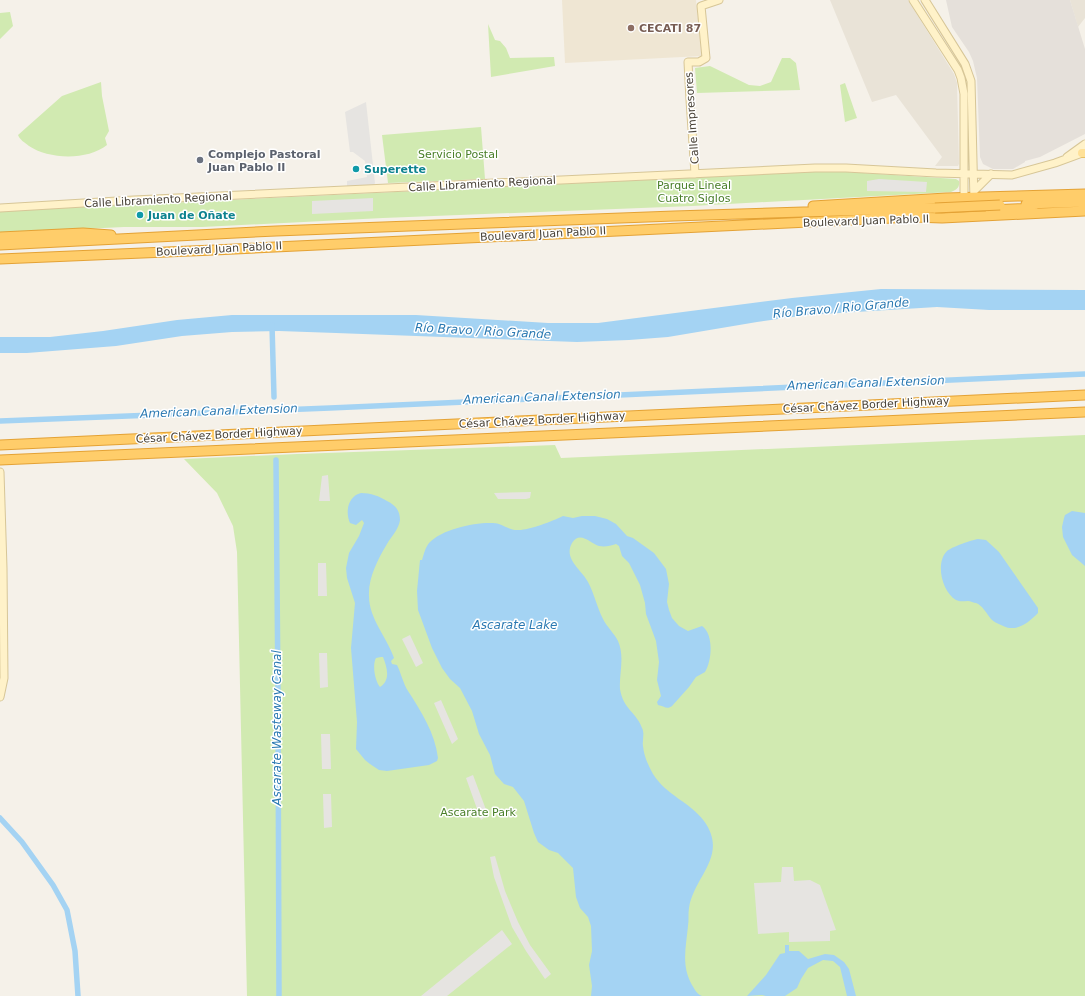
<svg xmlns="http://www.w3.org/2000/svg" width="1085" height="996" font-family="'DejaVu Sans',sans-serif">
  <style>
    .residential { fill: #e9e3d7 }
    .industrial { fill: #e5e0da }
    .education { fill: #efe6d3 }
    .green { fill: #d1eab1 }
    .parking { fill: #e6e4e1 }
    .water { fill: #a4d3f3; fill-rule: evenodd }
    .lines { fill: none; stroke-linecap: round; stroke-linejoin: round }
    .canal { stroke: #a4d3f3; stroke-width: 5.5 }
    .secondary-casing { stroke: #d7c697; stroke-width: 9 }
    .primary-casing { stroke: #e9c064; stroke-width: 10 }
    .highway-casing { stroke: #e4a235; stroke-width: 11 }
    .secondary { stroke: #fff2c9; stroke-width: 7 }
    .primary { stroke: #ffe198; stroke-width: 8 }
    .highway { stroke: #ffcd6a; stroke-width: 9 }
    .highway-bridge-casing { stroke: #e4a235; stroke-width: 11; stroke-linecap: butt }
    .highway-bridge { stroke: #ffcd6a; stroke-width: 9 }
    .education-dot { fill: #8d6e63; stroke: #fff; stroke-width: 1.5 }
    .worship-dot { fill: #6b7280; stroke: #fff; stroke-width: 1.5 }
    .culture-dot { fill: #0f9aa8; stroke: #fff; stroke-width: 1.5 }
    .labels { text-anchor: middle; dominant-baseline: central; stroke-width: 3; stroke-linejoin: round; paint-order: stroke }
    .education-label { font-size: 11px; font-weight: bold; fill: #785e54; stroke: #fff; text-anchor: start }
    .street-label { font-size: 11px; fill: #494237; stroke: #fff }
    .worship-label { font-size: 11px; font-weight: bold; fill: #5b616d; stroke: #fff; text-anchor: start }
    .park-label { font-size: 11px; fill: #487e27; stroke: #fff }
    .culture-label { font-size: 11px; font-weight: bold; fill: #0d838f; stroke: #fff; text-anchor: start }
    .water-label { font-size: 12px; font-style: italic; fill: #2a79b2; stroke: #fff }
  </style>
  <rect width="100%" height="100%" fill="#f5f1e9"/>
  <!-- residential -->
  <path class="residential" d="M830 0H908L954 74 957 83 959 164 958 166H935L942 157 896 95 872 102Z
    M1070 0H1085V18L1078 27Z"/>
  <!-- industrial -->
  <path class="industrial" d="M946 0H1070L1085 49V134L1040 157 1025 161V162L1013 169H993L983 164 980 157 977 78 973 61 969 52 952 27Z"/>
  <!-- education -->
  <path class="education" d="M562 0H696L702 56 565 63Z"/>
  <!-- green -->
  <path class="green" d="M10 12 13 26 0 39V13Z
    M488 24 495 40 500 41 506 48 510 58 554 57 555 66 491 77Z
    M782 58H790L796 63 800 90 697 93 695 68 710 66 749 85 760 86 771 82Z
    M101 82 102 96 109 131 105 138 107 145C87 161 48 159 29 146 24 142 20 140 18 135L62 96Z
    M845 83 857 118 845 122 840 85Z
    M481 127 485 179 388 183 382 135Z
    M832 171 956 179 959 181C960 188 956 190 951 192L692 206 383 218 202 227H124L0 233V211Z
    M1085 435V996H247L237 552 233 526 217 493 184 459 297 454 555 445 561 458Z"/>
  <!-- parking -->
  <path class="parking" d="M366 102 375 183 374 185 347 186V181L367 177 365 161 353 152H350L345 112Z
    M879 179 927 182 926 192 867 191V181Z
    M373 198V211L312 214V201Z
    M328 475 330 501H319L322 476Z
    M531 492 530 498 526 499H498L494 493Z
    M318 563H326L327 596H318Z
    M410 635 423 663 416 667 402 639Z
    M319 653H327L328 687 320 688Z
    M441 700 458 739 452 744 434 703Z
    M321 734H330L331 769H322Z
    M473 775 488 815 481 820 466 778Z
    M323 794H331L332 827 324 828Z
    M495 856 505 891 518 922 530 945 551 974 545 979 526 951 512 927 494 877 490 857Z
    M782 867H793L794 881 810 880 820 885 836 930 830 931V941L789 942V932L758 934 754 883 781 882Z
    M502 930 512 944 447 996H421Z"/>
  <!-- water -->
  <path class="water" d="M881 289 1085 290V310H989L937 307 807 315 757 322 668 337 629 340 577 342 336 333 279 331 232 332 182 336 116 346 27 353H0V337H50L103 331 177 320 232 315H416L548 323H598L792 298Z
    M361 493C371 493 379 496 387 501 395 505 400 510 400 520 399 529 391 537 387 544 378 559 368 578 369 596 369 619 387 637 394 658L391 661 392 664 397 665C401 673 403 683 408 691 421 711 435 733 438 758L437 761 429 765 387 771 379 770 370 764 365 760 356 749 357 722 351 648 355 603 347 578 346 568 349 553 359 536 364 523 362 520 356 525 350 523C345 512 348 496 361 493ZM381 657H383C387 667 391 680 380 687 375 681 372 665 376 658Z
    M1072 511 1085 513V566L1072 555 1063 537 1062 527 1064 518 1065 515Z
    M563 516 573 518 582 516H595L607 519 616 524 627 536 633 538 654 553 666 569 669 584 667 602 669 610 672 618 679 626 688 631 702 626C714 634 712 661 705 672L696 677 689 687 672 706C667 710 664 706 658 705L657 702 661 696 657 680 659 662 656 641 646 614 645 603 640 585 629 563 622 556 619 546 616 544C610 546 605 547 599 546 591 544 580 530 572 543 563 559 582 570 588 582 594 593 597 607 603 619 607 627 614 633 618 641 625 657 619 673 620 689 623 709 637 713 642 728 645 734 642 740 643 746 644 756 648 765 653 774 667 796 690 802 704 821 729 856 694 876 689 908 688 914 689 920 688 926 686 947 681 966 692 985 695 990 697 994 702 996H591L592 986 589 965 592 951 591 926 588 917 580 908 576 897 573 868 558 853 549 850 538 842 534 833 524 801 513 787 504 784 495 774 490 755 479 734 472 711 460 688 450 679 442 668 432 648 418 610 417 591 420 560H422C424 554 425 548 429 543 442 529 475 522 493 523 502 523 509 531 519 530 529 530 553 521 563 516Z
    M978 539 986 540 999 552 1038 608V613C1030 621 1021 629 1010 628 1007 628 1004 626 1001 625 997 623 994 622 991 619 987 614 982 605 976 603 974 603 970 601 968 601 963 601 960 602 956 600 942 592 935 563 947 551 952 547 971 540 978 539Z
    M785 945H789V951H799L808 959 825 954 834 955 844 962 849 969 856 996H847L840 967 833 961 823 960 808 968 801 979 797 988 785 996H766L762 995 747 996 766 975 780 954 785 953Z"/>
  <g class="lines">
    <!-- canal -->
    <path class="canal" d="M272 325 274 397
      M0 421 330 408 1085 374
      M276 460 278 697 279 996
      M0 818 22 842 53 885 67 910 75 951 78 996"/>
    <defs>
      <path id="secondary" d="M913 0 958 70 961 78 964 94V202
        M925 0 965 64 971 81 974 201
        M1067 157 1085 144
        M695 174 690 100 688 62H699L706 58 701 6 719 0
        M974 191 991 174
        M0 208 134 200 815 168H846L936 173 1012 175 1055 163 1085 152
        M0 472 3 568 4 678 0 697"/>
      <path id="primary" d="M1082 153H1085"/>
      <path id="highway" d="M1026 204 1085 202
        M813 206 946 198 1085 194
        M990 210 1033 208
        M0 237 83 233 111 235
        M0 245 276 231 674 216 935 208
        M0 259 214 250 914 217 942 218 1085 211
        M0 445 1085 395
        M0 460 1085 412"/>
    </defs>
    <!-- secondary casing -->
    <use href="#secondary" class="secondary-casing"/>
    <!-- primary casing -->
    <use href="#primary" class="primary-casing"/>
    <!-- highway casing -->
    <use href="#highway" class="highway-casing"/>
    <!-- secondary -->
    <use href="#secondary" class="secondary"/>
    <!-- primary -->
    <use href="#primary" class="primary"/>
    <!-- highway -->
    <use href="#highway" class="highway"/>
    <defs>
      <path id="highway-bridge" d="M935 208 1000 205"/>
    </defs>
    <!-- highway-bridge casing -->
    <use href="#highway-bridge" class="highway-bridge-casing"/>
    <!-- highway-bridge -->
    <use href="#highway-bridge" class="highway-bridge"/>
  </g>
  <!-- markers -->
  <circle class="education-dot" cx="631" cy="28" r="4"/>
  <circle class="worship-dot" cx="200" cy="160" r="4"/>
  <g class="culture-dot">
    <circle cx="356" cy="169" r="4"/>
    <circle cx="140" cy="215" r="4"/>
  </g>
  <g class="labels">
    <!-- education labels -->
    <g class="education-label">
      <text x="639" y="28">CECATI 87</text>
    </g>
    <!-- street labels -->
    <g class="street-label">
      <text transform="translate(692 118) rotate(-94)">Calle Impresores</text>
      <text transform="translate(482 184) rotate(-3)">Calle Libramiento Regional</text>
      <text transform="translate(158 200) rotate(-3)">Calle Libramiento Regional</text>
      <text transform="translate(866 221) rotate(-2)">Boulevard Juan Pablo II</text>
      <text transform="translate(543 234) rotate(-3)">Boulevard Juan Pablo II</text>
      <text transform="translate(219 249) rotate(-3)">Boulevard Juan Pablo II</text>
      <text transform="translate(866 405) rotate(-3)">César Chávez Border Highway</text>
      <text transform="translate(542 420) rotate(-3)">César Chávez Border Highway</text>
      <text transform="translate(219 435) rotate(-3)">César Chávez Border Highway</text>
    </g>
    <!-- worship labels -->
    <g class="worship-label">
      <text x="208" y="154">Complejo Pastoral<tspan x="208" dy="13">Juan Pablo II</tspan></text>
    </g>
    <!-- park labels -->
    <g class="park-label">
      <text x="458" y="154">Servicio Postal</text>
      <text x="694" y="185">Parque Lineal<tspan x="694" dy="13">Cuatro Siglos</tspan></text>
      <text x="478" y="812">Ascarate Park</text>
    </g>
    <!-- culture labels -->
    <g class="culture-label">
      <text x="364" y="169">Superette</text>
      <text x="148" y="215">Juan de Oñate</text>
    </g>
    <!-- water labels -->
    <g class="water-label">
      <text transform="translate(841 308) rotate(-5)">Río Bravo / Rio Grande</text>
      <text transform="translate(483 331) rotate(3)">Río Bravo / Rio Grande</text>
      <text transform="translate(866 383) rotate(-2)">American Canal Extension</text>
      <text transform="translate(542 397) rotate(-2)">American Canal Extension</text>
      <text transform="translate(219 411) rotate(-2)">American Canal Extension</text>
      <text x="515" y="625">Ascarate Lake</text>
      <text transform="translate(277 728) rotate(-90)">Ascarate Wasteway Canal</text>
    </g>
  </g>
</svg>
